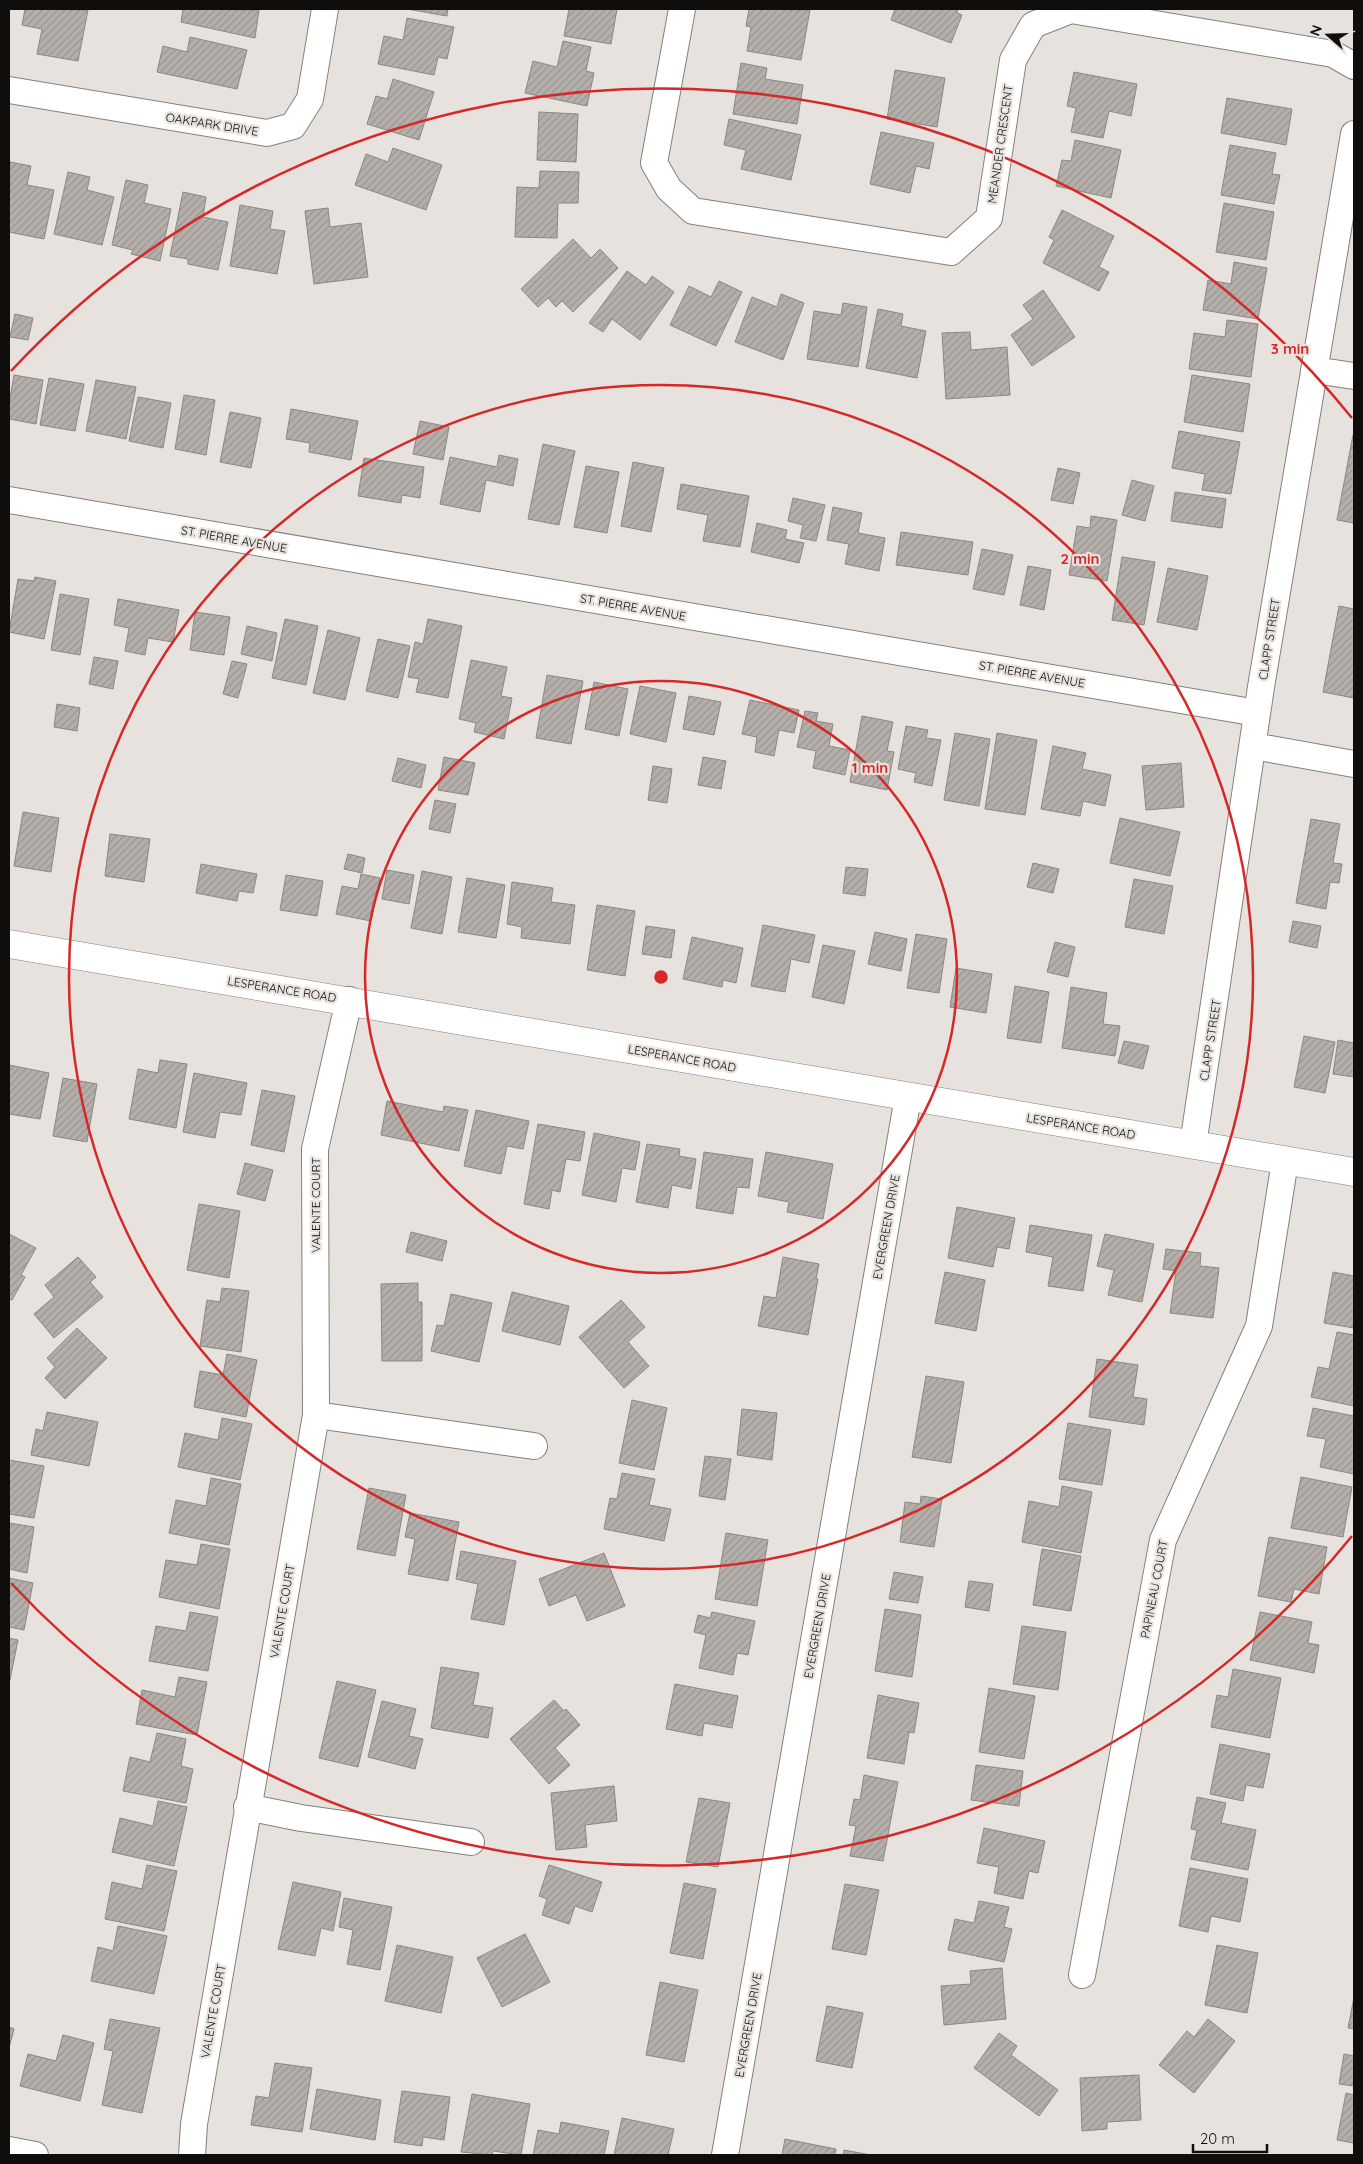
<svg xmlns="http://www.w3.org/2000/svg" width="1363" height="2164" font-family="Quicksand,sans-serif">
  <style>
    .building { fill: url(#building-hatch); stroke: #8b8782 }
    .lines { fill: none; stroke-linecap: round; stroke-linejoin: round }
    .minor-casing { stroke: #84807b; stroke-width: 28 }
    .major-casing { stroke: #84807b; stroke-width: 29 }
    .minor { stroke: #fff; stroke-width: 26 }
    .major { stroke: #fff; stroke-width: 28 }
    .ring { fill: none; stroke: #d62828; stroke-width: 2.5 }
    .labels { text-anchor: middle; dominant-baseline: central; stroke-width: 4.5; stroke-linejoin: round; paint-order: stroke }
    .street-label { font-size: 12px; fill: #100e0d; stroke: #e7e2dd }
    .centre { fill: #d62828; stroke: #e7e2dd; stroke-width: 2.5 }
    .ring-label { font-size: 15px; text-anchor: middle; font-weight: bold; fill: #d62828; stroke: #e7e2dd; stroke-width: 4.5; stroke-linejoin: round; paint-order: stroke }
  </style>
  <defs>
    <pattern id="building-hatch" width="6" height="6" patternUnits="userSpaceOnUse" patternTransform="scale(1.25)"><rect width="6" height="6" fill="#b4afaa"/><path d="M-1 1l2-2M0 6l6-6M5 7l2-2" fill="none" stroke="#9a9591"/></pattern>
  </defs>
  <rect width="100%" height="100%" fill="#e7e2dd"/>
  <!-- building -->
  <path class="building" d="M25 9 88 10 78 61 37 54 42 29 22 25Z
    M183 9 259 10 255 38 181 22Z
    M407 9H448L447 16Z
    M569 9H617L611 44 564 36Z
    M749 9 810 10 801 60 747 51 751 27 746 26Z
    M895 9H958L957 13 962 15 951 43 891 20Z
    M407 18 454 27 447 59 438 57 434 75 378 64 384 36 403 40Z
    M190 37 247 50 237 89 157 72 163 46 187 52Z
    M563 41 591 47 586 71 594 73 587 106 525 93 533 61 557 67Z
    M741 63 767 68 765 79 803 85 797 124 733 114Z
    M895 70 945 78 937 127 887 119Z
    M1074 72 1137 84 1131 116 1109 111 1103 138 1071 132 1076 108 1067 106Z
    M393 79 434 92 419 140 367 124 376 96 387 99Z
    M1227 98 1292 109 1286 145 1221 133Z
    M539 112 578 114 576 162 537 160Z
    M729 119 801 135 791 180 741 169 746 150 724 145Z
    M881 132 934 143 929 169 916 166 910 193 870 184Z
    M1075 140 1121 150 1111 198 1056 186 1062 160 1071 161Z
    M1230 145 1276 153 1272 174 1280 175 1274 204 1221 195Z
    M393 148 442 165 426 210 355 185 366 154 388 162Z
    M10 162 31 166 27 185 54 190 44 239 9 232Z
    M540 171 579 172 578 203H558L557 238 515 237 517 187 539 188Z
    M68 172 90 177 87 190 114 197 102 245 54 234Z
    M126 180 148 185 144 203 171 209 160 261 131 254 133 250 112 245Z
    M183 192 206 197 203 217 228 222 218 270 188 264V259L170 256Z
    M1224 203 1274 212 1266 260 1216 252Z
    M240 205 273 211 270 229 285 231 277 274 230 266Z
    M328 208 330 227 361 223 368 277 314 284 305 211Z
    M1062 210 1114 236 1099 267 1109 272 1099 291 1043 263 1054 240 1049 237Z
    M573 239 591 258 600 249 618 268 573 312 562 301 556 307 548 298 538 307 521 289Z
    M1234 262 1267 268 1258 319 1203 310 1208 280 1231 284Z
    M627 271 646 285 652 276 674 292 640 340 612 319 603 332 589 323Z
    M719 281 742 292 716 346 670 325 689 286 711 297Z
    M1043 290 1075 337 1032 366 1011 335 1033 319 1023 305Z
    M781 294 804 303 783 360 735 342 752 297 777 307Z
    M843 303 867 307 858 367 807 359 814 311 841 315Z
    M878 309 903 314 901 326 926 331 917 378 866 368Z
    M15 314 33 318 28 340 10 337Z
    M1227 320 1258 324 1251 377 1189 369 1194 333 1225 337Z
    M970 332 971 350 1007 347 1010 395 946 399 942 333Z
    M14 375 43 380 36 424 9 419V404Z
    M1192 375 1250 384 1243 432 1184 422Z
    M49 378 84 384 75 431 40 425Z
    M96 380 136 387 126 439 86 431Z
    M184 395 215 400 206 455 175 449Z
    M138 397 171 403 163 448 129 441Z
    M291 409 358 421 351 460 309 452 310 443 286 439Z
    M230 412 261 418 251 468 220 462Z
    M420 421 449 427 443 460 413 454Z
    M1179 431 1240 442 1231 494 1202 490 1205 474 1172 468Z
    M1353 435H1354V523L1337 520Z
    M543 444 575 451 559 525 528 519Z
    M499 455 518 459 513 486 486 480 480 512 440 504 450 457 497 467Z
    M364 458 424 467 420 498 402 495 401 503 358 496Z
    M633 462 664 468 651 532 621 526Z
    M586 466 619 472 607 533 574 527Z
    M1058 468 1080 473 1073 504 1051 500Z
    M1132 480 1154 486 1145 521 1122 515Z
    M681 484 749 496 740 547 703 541 708 515 677 509Z
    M1175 492 1226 499 1222 528 1171 521Z
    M793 498 825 505 816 541 800 538 803 525 788 521Z
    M833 507 862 513 858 533 885 538 879 571 845 564 849 544 827 540Z
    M1091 516 1117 520 1107 581 1069 575 1077 526 1090 528Z
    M757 523 787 530 785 539 804 543 799 563 751 552Z
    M901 532 973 542 968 575 896 565Z
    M982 549 1013 555 1004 595 973 589Z
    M1122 557 1155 562 1144 625 1112 620Z
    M1028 566 1051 570 1044 610 1020 605Z
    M1168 568 1208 576 1197 630 1157 622Z
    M35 577 56 581 44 639 9 632 18 579 34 581Z
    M60 594 89 599 80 655 51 650Z
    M118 599 179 610 173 642 148 638 145 655 125 651 129 628 114 625Z
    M1339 606 1354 609V698L1323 692Z
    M195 612 230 617 224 655 190 650Z
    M285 619 318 626 306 685 272 678Z
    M428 619 462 626 448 698 416 692 419 679 408 677 415 642 423 644Z
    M247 626 277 633 272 661 241 654Z
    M328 630 360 638 345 700 313 693Z
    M378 639 410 646 398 698 366 691Z
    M94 657 118 661 113 689 89 684Z
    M471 660 507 667 501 696 512 698 504 739 474 732 476 723 459 719Z
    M232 661 247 664 238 698 223 694Z
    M547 675 583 681 571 744 536 738Z
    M594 682 628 689 619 736 585 729Z
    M640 686 676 693 666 742 630 734Z
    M689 696 721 702 714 735 683 729Z
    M750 700 799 710 794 733 779 730 774 756 755 752 757 737 742 734Z
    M57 704 80 708 77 731 54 727Z
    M805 711 818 713 816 721 833 724 829 746 850 750 845 775 813 768 816 751 797 747Z
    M862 716 893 722 887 751 894 752 887 790 850 782Z
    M906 726 928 730 926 738 941 740 932 786 914 782 916 773 898 769Z
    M955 733 990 739 979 806 944 800Z
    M997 733 1037 740 1025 815 985 809Z
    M1053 746 1086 753 1082 769 1111 775 1105 806 1083 801 1080 816 1041 809Z
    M444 757 475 763 468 795 438 790Z
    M703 757 726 761 721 789 698 785Z
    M398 758 426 765 421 788 392 781Z
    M1181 763 1184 807 1146 810 1142 766Z
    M653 766 672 769 667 803 648 800Z
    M435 800 456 804 450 833 429 829Z
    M23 812 59 818 51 872 14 866Z
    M1120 818 1180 832 1170 876 1110 863Z
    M1311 819 1340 824 1333 863 1342 864 1339 883 1330 882 1326 909 1296 903Z
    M110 834 150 839 144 882 105 876Z
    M348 854 365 858 362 873 344 869Z
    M1033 863 1059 869 1053 893 1027 887Z
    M201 864 257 874 253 893 239 891 237 901 196 893Z
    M846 867 868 869 865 896 843 893Z
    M387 870 414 875 409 904 382 899Z
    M422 871 452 877 442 934 411 928Z
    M361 874 380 878 371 921 336 914 342 886 358 889Z
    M286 875 323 881 317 916 280 910Z
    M467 878 505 885 496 938 458 932Z
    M1134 879 1173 886 1164 934 1125 927Z
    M512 882 553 888 551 902 575 905 570 944 521 938 522 927 507 924Z
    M597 905 635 911 625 976 587 970Z
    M1293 921 1321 926 1317 948 1289 942Z
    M763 925 815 935 809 963 791 959 785 992 751 986Z
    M646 926 675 930 671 958 642 954Z
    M875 932 907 939 901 971 868 964Z
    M916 934 947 939 939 993 907 988Z
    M692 937 743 948 736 983 723 980 722 987 683 979Z
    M1055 942 1075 947 1068 977 1047 972Z
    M823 945 855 951 844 1004 812 997Z
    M956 968 992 974 986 1013 950 1007Z
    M1015 986 1049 992 1041 1043 1007 1038Z
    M1071 987 1107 993 1103 1024 1120 1026 1115 1056 1062 1048Z
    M1304 1036 1335 1042 1325 1093 1294 1087Z
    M1338 1040 1354 1043V1077L1333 1074Z
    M1124 1041 1149 1046 1143 1069 1118 1063Z
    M160 1060 187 1064 176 1128 129 1119 138 1069 158 1073Z
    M9 1065 49 1073 40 1119 9 1114Z
    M194 1073 247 1083 241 1115 220 1112 215 1138 183 1132Z
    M63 1078 97 1084 87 1142 53 1136Z
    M262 1090 295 1096 284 1152 251 1145Z
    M387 1101 443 1112 444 1106 468 1110 459 1151 381 1135Z
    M476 1110 529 1121 523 1149 507 1146 501 1174 464 1166Z
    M538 1124 585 1132 580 1161 566 1159 560 1192 552 1190 549 1209 524 1204Z
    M594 1133 640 1142 635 1170 622 1168 616 1202 582 1195Z
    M647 1144 680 1149 679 1156 696 1159 691 1189 672 1185 668 1208 636 1202Z
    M704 1152 753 1159 749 1188 737 1187 733 1214 696 1208Z
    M766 1152 833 1164 823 1219 787 1212 789 1202 758 1196Z
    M245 1163 273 1170 265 1201 237 1194Z
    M199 1204 240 1211 229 1278 187 1270Z
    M957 1207 1015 1218 1009 1249 997 1247 993 1267 948 1258Z
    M1030 1225 1092 1235 1083 1291 1048 1286 1053 1257 1026 1252Z
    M411 1232 447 1241 442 1261 406 1252Z
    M9 1234 36 1248 21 1275 25 1277 12 1300 9 1299Z
    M1105 1234 1154 1244 1142 1302 1108 1295 1114 1270 1097 1266Z
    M1166 1249 1201 1253 1200 1266 1219 1268 1213 1318 1170 1313 1176 1271 1163 1269Z
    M78 1257 96 1277 90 1282 103 1297 54 1338 34 1314 54 1297 45 1285Z
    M783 1257 819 1264 816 1279H818L808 1335 758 1326 764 1296 776 1298Z
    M945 1272 985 1280 976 1331 935 1323Z
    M1333 1272 1354 1276V1328L1324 1323Z
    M418 1283V1302H422V1361H382L381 1284Z
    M222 1288 249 1291 241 1352 200 1346 207 1300 220 1302Z
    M512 1292 569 1306 560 1345 502 1331Z
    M451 1294 492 1303 479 1362 431 1351 437 1325 444 1326Z
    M621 1300 645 1327 628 1342 649 1366 624 1388 579 1337Z
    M77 1328 107 1358 65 1399 45 1378 55 1367 47 1358Z
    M1337 1332 1354 1335V1406L1311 1397 1318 1367 1329 1369Z
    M227 1354 257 1360 246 1417 194 1407 200 1371 223 1375Z
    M1097 1359 1138 1365 1133 1397 1147 1399 1144 1425 1089 1417Z
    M926 1376 964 1382 951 1463 912 1457Z
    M632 1400 667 1408 654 1470 619 1463Z
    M1313 1408 1354 1416V1474L1320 1467 1326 1439 1307 1436Z
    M742 1409 777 1413 772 1460 737 1455Z
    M47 1412 98 1422 89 1466 31 1455 36 1429 43 1431Z
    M222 1418 252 1424 240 1480 178 1467 185 1433 218 1440Z
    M1068 1423 1111 1430 1102 1485 1059 1479Z
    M705 1456 731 1459 725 1500 699 1496Z
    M9 1460 44 1466 34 1518 9 1514Z
    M622 1473 655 1479 649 1505 671 1509 664 1541 604 1529 610 1498 617 1499Z
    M1301 1477 1352 1487 1343 1537 1291 1528Z
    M211 1478 241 1484 229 1545 169 1533 176 1500 206 1506Z
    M1062 1486 1092 1492 1081 1553 1022 1542 1029 1501 1059 1507Z
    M369 1488 406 1495 395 1556 357 1549Z
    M921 1496 942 1499 934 1547 900 1542 905 1502 920 1504Z
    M410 1513 459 1522 448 1581 408 1574 415 1539 405 1537Z
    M9 1523 34 1527 27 1573 9 1569Z
    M726 1533 768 1540 757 1606 715 1599Z
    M1269 1537 1327 1547 1319 1594 1294 1589 1291 1602 1258 1596Z
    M201 1544 230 1549 219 1609 159 1597 166 1560 197 1565Z
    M1042 1549 1081 1556 1071 1611 1033 1605Z
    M461 1551 516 1561 504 1625 471 1619 478 1584 456 1579Z
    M604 1553 625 1606 587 1621 576 1595 549 1606 539 1579Z
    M894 1572 923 1577 918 1603 889 1599Z
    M9 1578 33 1583 24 1630 9 1627Z
    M969 1581 993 1584 989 1611 965 1607Z
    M885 1609 921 1615 912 1677 875 1671Z
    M190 1612 218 1617 208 1671 149 1661 156 1626 186 1631Z
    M712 1612 755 1621 748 1655 737 1653 733 1675 699 1668 706 1635 694 1632 698 1615 710 1618Z
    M1260 1612 1312 1622 1308 1643 1319 1645 1314 1673 1250 1660Z
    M1022 1626 1066 1632 1058 1690 1013 1684Z
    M9 1638 18 1640 10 1680 9 1679Z
    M441 1667 479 1673 473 1705 493 1708 488 1738 431 1728Z
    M1233 1669 1281 1678 1270 1738 1211 1727 1217 1695 1228 1697Z
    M179 1677 207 1682 197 1735 136 1724 142 1690 175 1697Z
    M337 1681 376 1690 358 1767 319 1758Z
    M675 1684 738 1696 732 1728 704 1723 702 1736 666 1729Z
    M989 1688 1035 1696 1024 1759 979 1752Z
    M878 1695 919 1703 914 1733 909 1732 904 1764 867 1758Z
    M554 1700 564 1711 566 1709 580 1725 555 1748 570 1765 549 1784 510 1739Z
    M382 1701 416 1709 409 1736 423 1739 415 1769 368 1757Z
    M157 1733 186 1739 181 1766 193 1769 186 1803 123 1791 130 1757 150 1762Z
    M1220 1744 1270 1754 1263 1788 1246 1785 1243 1801 1210 1794Z
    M976 1765 1023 1771 1019 1806 971 1800Z
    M864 1775 898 1782 883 1861 850 1856 856 1826 849 1825 854 1799 860 1800Z
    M614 1786 617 1821 585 1825 587 1847 556 1850 551 1793Z
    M1197 1797 1226 1803 1221 1823 1256 1830 1248 1870 1191 1859 1197 1830 1191 1829Z
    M699 1798 730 1803 718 1867 686 1862Z
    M158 1801 187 1807 174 1866 112 1852 120 1818 153 1826Z
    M984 1828 1045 1841 1038 1873 1029 1871 1023 1899 994 1893 999 1867 977 1863Z
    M147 1865 177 1871 164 1931 105 1919 112 1882 142 1889Z
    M549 1865 602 1882 592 1912 575 1906 569 1924 542 1915 547 1899 539 1896Z
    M1190 1868 1248 1879 1240 1922 1211 1916 1208 1932 1179 1926Z
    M293 1882 341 1892 333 1931 321 1928 315 1956 278 1949Z
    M684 1883 716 1889 703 1959 670 1953Z
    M845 1884 879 1890 866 1955 832 1949Z
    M344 1898 392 1907 380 1970 347 1964 353 1930 339 1927Z
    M979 1901 1009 1907 1004 1927 1012 1929 1004 1962 948 1950 955 1919 974 1923Z
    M118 1926 167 1936 154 1994 91 1981 98 1947 113 1951Z
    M525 1934 550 1982 502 2007 477 1958Z
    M397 1945 453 1957 441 2013 385 2001Z
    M1217 1945 1258 1953 1247 2013 1205 2005Z
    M1002 1968 1006 2019 944 2025 941 1986 971 1984 970 1971Z
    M660 1982 698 1990 684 2062 646 2055Z
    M1354 1997V2029L1348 2028Z
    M827 2006 863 2013 852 2068 816 2061Z
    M110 2019 160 2028 142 2113 102 2105 113 2051 104 2049Z
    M1208 2019 1235 2041 1194 2093 1159 2065 1187 2031 1194 2037Z
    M9 2027 14 2029 9 2048Z
    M999 2033 1017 2046 1011 2055 1058 2090 1039 2116 974 2068Z
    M63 2035 94 2043 80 2101 20 2086 28 2054 56 2061Z
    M1344 2054 1354 2056V2086L1339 2084Z
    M275 2063 312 2068 302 2132 251 2125 256 2096 269 2098Z
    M1139 2075 1141 2120 1107 2122V2129L1082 2131 1080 2078Z
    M317 2089 381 2100 375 2140 310 2129Z
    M402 2091 450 2097 444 2140 423 2137 422 2146 394 2142Z
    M1346 2093 1354 2095V2143L1337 2140Z
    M472 2094 530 2104 521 2155 493 2151 492 2155 461 2152Z
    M622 2118 674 2129 668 2155H614Z
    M561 2122 609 2131 604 2155H533L538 2130 559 2134Z
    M785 2139 836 2149 835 2155H782Z
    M844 2150 871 2155H843Z"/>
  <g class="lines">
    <defs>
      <path id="minor" d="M682 9 654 163 669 189 693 211 951 252 989 218 1013 60 1033 25 1071 10 1333 54 1354 66
        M9 90 267 133 293 126 310 99 325 9
        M1314 370 1354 376
        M9 500 1257 713
        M1253 746 1354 764
        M1193 1145 1261 687 1354 134
        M316 1415 534 1446
        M247 1807 301 1818 471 1842
        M1082 1975 1163 1540 1259 1326 1285 1161
        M9 2150 35 2155
        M192 2155 194 2124 316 1415 315 1149 349 1000
        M725 2155 908 1097"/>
      <path id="major" d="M9 944C458 1018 905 1098 1354 1172"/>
    </defs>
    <!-- minor casing -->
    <use href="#minor" class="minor-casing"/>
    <!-- major casing -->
    <use href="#major" class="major-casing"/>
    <!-- minor -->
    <use href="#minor" class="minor"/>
    <!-- major -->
    <use href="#major" class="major"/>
  </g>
  <!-- distance rings -->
  <g class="ring">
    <circle cx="661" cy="977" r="296"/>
    <circle cx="661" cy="977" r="592"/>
    <path d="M1352 1536A889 889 0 0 1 11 1583M11 371A889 889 0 0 1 1352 418"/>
  </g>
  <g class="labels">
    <!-- street labels -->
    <g class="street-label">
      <text transform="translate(212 124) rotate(9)">OAKPARK DRIVE</text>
      <text transform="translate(1000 144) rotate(-82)">MEANDER CRESCENT</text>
      <text transform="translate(234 539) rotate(10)">ST. PIERRE AVENUE</text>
      <text transform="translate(633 607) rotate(10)">ST. PIERRE AVENUE</text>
      <text transform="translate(1269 639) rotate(-81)">CLAPP STREET</text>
      <text transform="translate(1032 674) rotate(10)">ST. PIERRE AVENUE</text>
      <text transform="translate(282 989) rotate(9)">LESPERANCE ROAD</text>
      <text transform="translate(1210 1040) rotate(-81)">CLAPP STREET</text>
      <text transform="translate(682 1058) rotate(10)">LESPERANCE ROAD</text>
      <text transform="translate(1081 1126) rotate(9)">LESPERANCE ROAD</text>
      <text transform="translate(315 1205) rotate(-90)">VALENTE COURT</text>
      <text transform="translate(886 1227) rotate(-80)">EVERGREEN DRIVE</text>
      <text transform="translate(1154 1589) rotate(-79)">PAPINEAU COURT</text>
      <text transform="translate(282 1611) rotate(-80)">VALENTE COURT</text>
      <text transform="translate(817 1626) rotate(-80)">EVERGREEN DRIVE</text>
      <text transform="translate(213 2011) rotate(-80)">VALENTE COURT</text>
      <text transform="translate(748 2025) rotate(-80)">EVERGREEN DRIVE</text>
    </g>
  </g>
  <circle cx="661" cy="977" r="8" class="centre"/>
  <g class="ring-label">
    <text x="1290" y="354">3 min</text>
    <text x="1080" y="564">2 min</text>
    <text x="870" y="773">1 min</text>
  </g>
  <!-- border -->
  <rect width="1363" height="2164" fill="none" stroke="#100e0d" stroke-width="20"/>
  <!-- north arrow -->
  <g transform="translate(1328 35) rotate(290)" stroke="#e7e2dd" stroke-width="4" paint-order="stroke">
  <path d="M0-4L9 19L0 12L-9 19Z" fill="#100e0d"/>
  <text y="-8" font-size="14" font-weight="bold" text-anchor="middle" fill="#100e0d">N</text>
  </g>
  <!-- scale -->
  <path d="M1193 2144v8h74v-8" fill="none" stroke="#100e0d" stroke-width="2.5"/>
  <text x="1200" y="2144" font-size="15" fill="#100e0d" stroke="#e7e2dd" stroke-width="4" paint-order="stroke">20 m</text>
</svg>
